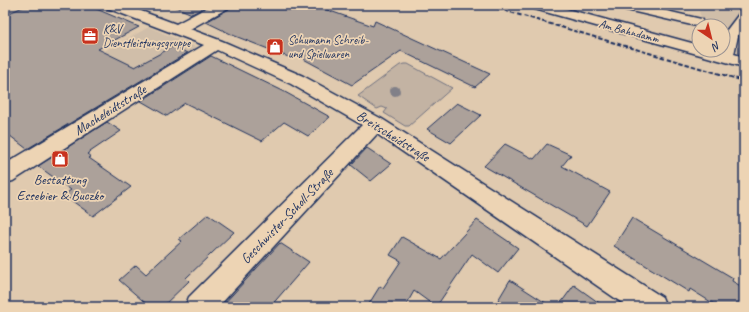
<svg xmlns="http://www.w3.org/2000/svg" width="749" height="312" font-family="Caveat,sans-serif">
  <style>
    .built { fill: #d0bea9 }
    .green { fill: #c3b3a3; stroke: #6f7180 }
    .building { fill: #aca19a; stroke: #1b2f5e }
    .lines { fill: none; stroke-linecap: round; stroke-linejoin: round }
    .minor-casing { stroke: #1b2f5e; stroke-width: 3 }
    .minor { fill: #edd4b4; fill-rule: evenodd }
    .rail-far1 { stroke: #1b2f5e; stroke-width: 2; stroke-dasharray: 4.5 2; stroke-linecap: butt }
    .rail { stroke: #1b2f5e; stroke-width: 3; stroke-dasharray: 5.5 3; stroke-linecap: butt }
    .tree { fill: #818088 }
    .labels { text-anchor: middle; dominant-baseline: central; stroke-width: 3.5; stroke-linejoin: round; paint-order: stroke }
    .far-poi-label { font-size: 12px; fill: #1b2f5e; stroke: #edd4b4; text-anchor: start }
    .far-street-label { font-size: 12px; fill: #1b2f5e; stroke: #edd4b4 }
    .street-label { font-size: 14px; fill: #1b2f5e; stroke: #edd4b4 }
    .poi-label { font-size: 14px; fill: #1b2f5e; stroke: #edd4b4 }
  </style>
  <rect width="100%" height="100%" fill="#e0caaf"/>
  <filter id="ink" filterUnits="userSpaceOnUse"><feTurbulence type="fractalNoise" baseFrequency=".025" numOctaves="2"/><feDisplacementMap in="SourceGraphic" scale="8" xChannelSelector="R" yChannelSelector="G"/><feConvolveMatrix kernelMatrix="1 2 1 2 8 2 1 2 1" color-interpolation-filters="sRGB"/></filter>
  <g filter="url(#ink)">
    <!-- built -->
    <path class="built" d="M697 5H744L727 29 702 20Z
      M149 27 200 49 30 151 5 132V105Z"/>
    <!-- green -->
    <path class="green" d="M404 64H408L452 88 409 126H405L384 113 387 109 382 107 377 109 358 96 400 65Z"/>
    <!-- building -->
    <path class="building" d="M27 5H87L139 27 98 49 135 67 174 46 187 53 27 149 5 132V15Z
      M171 5H209L192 14Z
      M231 5H313L373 26 375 21 490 74 475 87 401 51 352 85 296 55 291 58 235 36 206 22 229 9Z
      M211 56 283 91 330 117 308 136 284 122 262 141 185 103 167 116 141 101Z
      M457 103 481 115 451 143 427 129Z
      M107 122 121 131 87 154 91 157 89 158 131 187 93 216 64 195 71 190 38 166Z
      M505 144 534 159 547 144 571 155 562 166 610 192 587 226 484 166Z
      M367 148 391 164 371 181 351 165Z
      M208 214 234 232 186 278 189 281 162 307H150L119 280 136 265 146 274 182 241 179 239Z
      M632 218 733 278 732 281 744 288V307H719L690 289 689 292 614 246Z
      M477 220 518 248 498 273 472 254 436 307 414 291 405 307H367L380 286 383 288 401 261 390 255 402 237 441 259Z
      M280 243 309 262 270 307H221Z
      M510 280 552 307H494Z
      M574 285 605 307H558Z"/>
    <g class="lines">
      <defs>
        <path id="minor" d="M105 5H125L176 24 212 5H230L228 8 190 29 222 41 303 76 382 119 662 297 666 307H628L377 134 218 307H185L189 297 362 125 291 84 217 50 13 181 5 183V164L204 45 107 8Z
          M529 5H552L699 45V50H723V35L739 14 744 13V27L738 36 734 54 744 57V67L531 8Z
          M616 5H641L701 19 703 22 701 25 696 26 618 8Z"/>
      </defs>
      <!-- minor casing -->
      <use href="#minor" class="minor-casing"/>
      <!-- minor -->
      <use href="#minor" class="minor"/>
      <!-- rail-far1 -->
      <path class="rail-far1" d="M486 5 744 81"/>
      <!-- rail -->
      <path class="rail" d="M741 80 744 81"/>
    </g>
    <!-- trees -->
    <circle class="tree" cx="395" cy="91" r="5"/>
  </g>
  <!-- icons -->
  <defs>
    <symbol id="office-square" viewBox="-11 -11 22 22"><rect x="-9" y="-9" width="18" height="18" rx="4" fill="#c8321e" stroke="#edd4b4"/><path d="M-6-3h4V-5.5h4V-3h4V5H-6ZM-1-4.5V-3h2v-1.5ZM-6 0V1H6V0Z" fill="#fff"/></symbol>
    <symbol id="shop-square" viewBox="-11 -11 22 22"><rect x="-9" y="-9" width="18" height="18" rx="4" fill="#c8321e" stroke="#edd4b4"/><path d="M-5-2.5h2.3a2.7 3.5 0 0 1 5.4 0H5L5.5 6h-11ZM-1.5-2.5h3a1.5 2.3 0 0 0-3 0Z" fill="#fff"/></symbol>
  </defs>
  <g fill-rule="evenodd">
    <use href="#office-square" x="80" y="26" width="20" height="20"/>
    <use href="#shop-square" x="265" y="37" width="20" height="20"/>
    <use href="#shop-square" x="50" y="149" width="20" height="20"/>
  </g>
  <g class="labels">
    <!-- far-poi labels -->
    <g class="far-poi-label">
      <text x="103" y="29">K&amp;V<tspan x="103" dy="14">Dienstleistungsgruppe</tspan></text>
      <text x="288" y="40">Schumann Schreib-<tspan x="288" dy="14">und Spielwaren</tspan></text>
    </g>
    <!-- far-street labels -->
    <g class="far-street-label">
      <text transform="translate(629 31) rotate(15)">Am Bahndamm</text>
    </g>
    <!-- street labels -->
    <g class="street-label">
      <text transform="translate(110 110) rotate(-32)">Macheleidtstraße</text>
      <text transform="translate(393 136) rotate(32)">Breitscheidstraße</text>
      <text transform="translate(287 216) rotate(-46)">Geschwister-Scholl-Straße</text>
    </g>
    <!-- poi labels -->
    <g class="poi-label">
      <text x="60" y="179">Bestattung<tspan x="60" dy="16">Essebier &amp; Buczko</tspan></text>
    </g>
  </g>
  <!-- margin -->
  <rect width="749" height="312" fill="none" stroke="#edd4b4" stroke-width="20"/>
  <rect x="10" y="10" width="729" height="292" fill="none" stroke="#1b2f5e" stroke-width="1.5" filter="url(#ink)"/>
  <!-- north arrow -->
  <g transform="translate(711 38) rotate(145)"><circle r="19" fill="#edd4b4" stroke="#999292"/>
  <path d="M0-3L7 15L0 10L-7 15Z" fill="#c8321e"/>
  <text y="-6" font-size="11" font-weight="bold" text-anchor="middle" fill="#1b2f5e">N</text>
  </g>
</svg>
